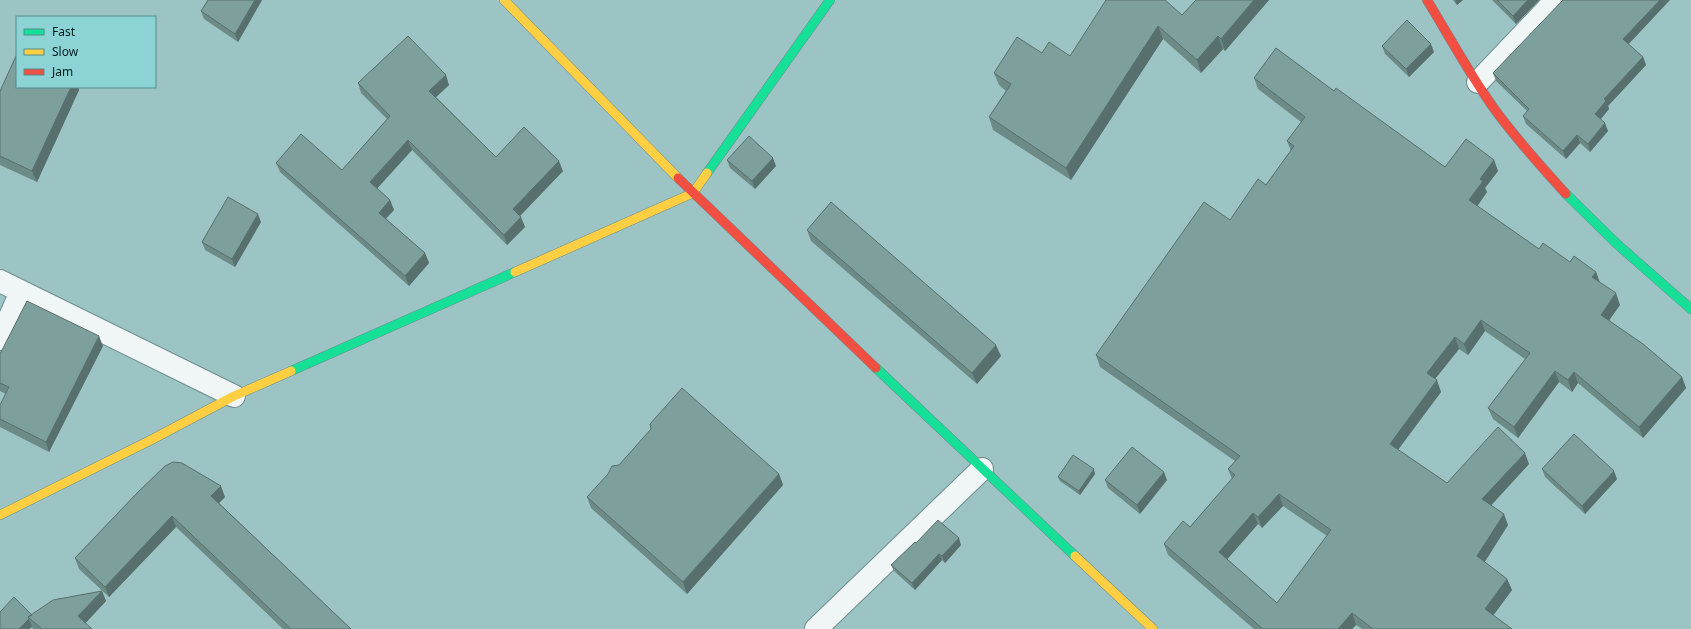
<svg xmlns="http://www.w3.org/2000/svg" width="1691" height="629" font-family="'Noto Sans',sans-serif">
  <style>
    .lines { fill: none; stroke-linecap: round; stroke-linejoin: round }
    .street-casing { stroke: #6e8d8e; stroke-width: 24 }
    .fast-casing { stroke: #6e8d8e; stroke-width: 10 }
    .slow-casing { stroke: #6e8d8e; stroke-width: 10 }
    .jam-casing { stroke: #6e8d8e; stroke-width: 10 }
    .street { stroke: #f0f6f6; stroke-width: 22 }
    .fast { stroke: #16e098; stroke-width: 9 }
    .slow { stroke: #ffcf43; stroke-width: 9 }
    .jam { stroke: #f24e42; stroke-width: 9 }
    .wall { fill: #6c8a86; fill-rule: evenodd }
    .shaded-wall { fill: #58706d }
    .building { fill: #7da09c; stroke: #58706d; fill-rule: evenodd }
  </style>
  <rect width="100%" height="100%" fill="#9dc4c4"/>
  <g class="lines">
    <defs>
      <path id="street" d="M1478 82 1556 0
        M0 281 234 396
        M0 339 21 292
        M816 629 982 469"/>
      <path id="fast" d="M707 173 830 0
        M1566 194 1617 244 1691 309
        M876 368 1075 556
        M291 371 515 272"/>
      <path id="slow" d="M504 0 678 178
        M515 272 693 193 707 173
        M0 515 151 440 234 396 291 371
        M1075 556 1153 629"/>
      <path id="jam" d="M1427 0C1449 36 1469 73 1493 107 1515 138 1541 166 1566 194
        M678 178 876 368"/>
    </defs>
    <!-- street casing -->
    <use href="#street" class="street-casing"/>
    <!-- fast casing -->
    <use href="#fast" class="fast-casing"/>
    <!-- slow casing -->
    <use href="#slow" class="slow-casing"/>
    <!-- jam casing -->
    <use href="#jam" class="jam-casing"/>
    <!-- street -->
    <use href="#street" class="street"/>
    <!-- fast -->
    <use href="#fast" class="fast"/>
    <!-- slow -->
    <use href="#slow" class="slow"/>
    <!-- jam -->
    <use href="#jam" class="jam"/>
  </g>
  <!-- wall -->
  <path class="wall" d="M262 0 238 42 204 19 201 11Z
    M1196 0H1269L1225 51 1223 49 1201 73 1163 39 1071 180 993 130 989 117 1006 91 999 85 994 73 1042 53 1070 56 1182 15Z
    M1453 0H1463L1457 5Z
    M1492 0H1539L1516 24Z
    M1628 44 1643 57 1646 65 1608 106 1609 109 1601 119 1608 131 1590 152 1580 143 1566 159 1526 124 1523 116 1527 111 1496 81 1493 73Z
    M1382 46 1434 52 1409 77 1385 54Z
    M1254 78 1334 91 1445 167 1494 160 1498 171 1485 188 1487 192 1477 206 1539 249 1570 262 1596 272 1600 283 1620 305 1609 320 1682 377 1686 388 1643 438 1578 383 1572 392 1559 382 1518 438 1493 419 1488 408 1525 359 1485 331 1468 355 1459 349 1435 379 1441 392 1398 450 1447 483 1529 464 1491 505 1508 525 1484 562 1507 579 1512 590 1493 615 1512 629H1362L1356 625 1352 629H1254L1168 555 1164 544 1190 527 1232 479 1228 469 1235 461 1100 367 1096 355 1266 185 1291 151 1287 141 1301 122 1258 89ZM1283 506 1327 536 1277 603 1227 559 1258 524 1262 528Z
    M358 83 449 85 436 97 496 157 563 171 520 216 525 227 507 245 412 150 377 188 390 200 394 210 386 219 425 253 429 263 409 286 280 172 276 163 342 170 387 119 361 93Z
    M17 87H78L79 90 37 182 0 165V91Z
    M727 160 776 166 755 189 730 168Z
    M261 222 235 267 205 250 202 242Z
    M807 230 1001 356 977 384 811 241Z
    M103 346 49 452 0 427V405L6 394 0 391V354Z
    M1542 469 1617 479 1585 514 1545 477Z
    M779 474 783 485 687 594 591 508 587 497Z
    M1095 474 1080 495 1060 481 1058 477Z
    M1105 480H1167L1140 514 1108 488Z
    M138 492 225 497 219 503 351 629H283L176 527 109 597 79 569 75 558Z
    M916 543 961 545 945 563 942 560 915 590 894 571 891 565Z
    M102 591 106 601 85 623 92 629H33L32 627 29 629H0L32 615Z"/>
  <!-- shaded-wall -->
  <path class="shaded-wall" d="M255 0H262L238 42 235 34Z
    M1254 0H1269L1225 51 1221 39Z
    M1455 0H1463L1457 5Z
    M1528 0H1539L1516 24 1513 16Z
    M1660 0H1670L1626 47 1623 39Z
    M1158 26 1163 39 1071 180 1066 168Z
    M1218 36 1223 49 1201 73 1197 60Z
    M1431 44 1434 52 1409 77 1406 69Z
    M1643 57 1646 65 1608 106 1609 109 1598 122 1595 114 1604 99Z
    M446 75 449 85 433 100 429 91Z
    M71 87H78L79 90 37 182 32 171Z
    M1605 123 1608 131 1590 152 1588 144Z
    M1577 135 1580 143 1566 159 1563 151Z
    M408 140 412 150 374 192 370 182Z
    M773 158 776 166 755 189 752 181Z
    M1494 160 1498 171 1485 188 1487 192 1474 211 1469 200 1480 179Z
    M559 161 563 171 517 219 513 209Z
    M390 200 394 210 382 222 379 213Z
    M258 214 261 222 235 267 232 259Z
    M521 217 525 227 507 245 504 235Z
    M425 253 429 263 409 286 405 276Z
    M1596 272 1600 283 1592 277Z
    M1616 293 1620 305 1605 326 1601 315Z
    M1481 320 1485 331 1468 355 1464 344Z
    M99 336 103 346 49 452 46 442Z
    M1455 337 1459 349 1431 384 1427 373Z
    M996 345 1001 356 977 384 972 373Z
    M1555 371 1559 382 1518 438 1514 427Z
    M1574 372 1578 383 1572 392 1568 380Z
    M1682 377 1686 388 1643 438 1639 427Z
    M1437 380 1441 392 1394 455 1390 444Z
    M1525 453 1529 464 1486 511 1482 499Z
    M1094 469 1095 474 1080 495 1079 491Z
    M1614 471 1617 479 1585 514 1582 506Z
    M1164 472 1167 480 1140 514 1137 505Z
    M779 474 783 485 687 594 683 582Z
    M221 486 225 497 215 507 211 496Z
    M1279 494 1283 506 1262 528 1258 517Z
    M1253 513 1258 524 1223 564 1219 552Z
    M1504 514 1508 525 1481 568 1477 556Z
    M172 516 176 527 109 597 105 587Z
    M959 538 961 545 945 563 942 556Z
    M939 554 942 560 915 590 912 583Z
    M1507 579 1512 590 1490 620 1485 609Z
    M102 591 106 601 82 627 78 616Z
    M1352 613 1356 625 1352 629H1338Z
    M29 619 32 627 29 629H19Z"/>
  <!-- building -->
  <path class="building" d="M208 0H255L235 34 201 11Z
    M1106 0H1165L1182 15 1196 0H1254L1221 39 1218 36 1197 60 1158 26 1066 168 989 117 1011 84 994 73 1017 37 1042 53 1049 42 1070 56Z
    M1497 0H1528L1513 16Z
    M1563 0H1660L1623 39 1643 57 1604 99 1606 101 1595 114 1605 123 1588 144 1577 135 1563 151 1523 116 1529 109 1493 73Z
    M1407 20 1431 44 1406 69 1382 46Z
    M408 36 446 75 429 91 496 157 524 127 559 161 513 209 521 217 504 235 408 140 370 182 390 200 379 213 425 253 405 276 276 163 301 134 342 170 390 116 358 83Z
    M1276 48 1334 91 1336 88 1445 167 1466 139 1494 160 1480 179 1483 181 1469 200 1539 249 1543 243 1570 262 1574 256 1596 272 1592 277 1616 293 1601 315 1643 344 1682 377 1639 427 1574 372 1568 380 1555 371 1514 427 1488 408 1530 353 1481 320 1464 344 1455 337 1427 373 1437 380 1390 444 1447 483 1498 427 1525 453 1482 499 1504 514 1477 556 1507 579 1485 609 1512 629H1373L1352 613 1338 629H1263L1164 544 1183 521 1190 527 1235 475 1228 469 1240 456 1096 355 1204 202 1230 220 1258 179 1266 185 1294 146 1287 141 1305 117 1254 78ZM1279 494 1331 530 1277 603 1219 552 1253 513 1258 517Z
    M17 54V87H71L32 171 0 156V91Z
    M749 136 773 158 752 181 727 160Z
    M228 197 258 214 232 259 202 242Z
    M831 202 996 345 972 373 807 230Z
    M27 301 99 336 46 442 0 419V405L9 387 0 383V354Z
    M682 388 779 474 683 582 587 497 608 474 612 466 619 465 651 429 650 424Z
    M1574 434 1614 471 1582 506 1542 469Z
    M1132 447 1164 472 1137 505 1105 480Z
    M1073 455 1094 469 1079 491 1058 477Z
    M173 462 182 463 221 486 211 496 351 629H291L172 516 105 587 75 558 138 492 165 466Z
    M938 520 959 538 942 556 939 554 912 583 891 565 915 542 916 543Z
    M102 591 78 616 92 629H42L28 617 53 600Z
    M14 597 32 615 28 617 29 619 19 629H0V612Z"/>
  <!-- legend -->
  <rect x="16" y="16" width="140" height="72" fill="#8cd3d5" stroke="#548b8c"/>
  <rect x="24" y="29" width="20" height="6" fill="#16e098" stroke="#548b8c"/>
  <text x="52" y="36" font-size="12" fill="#011e1f">Fast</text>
  <rect x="24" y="49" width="20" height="6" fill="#ffcf43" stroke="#548b8c"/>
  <text x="52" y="56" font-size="12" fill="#011e1f">Slow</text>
  <rect x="24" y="69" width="20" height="6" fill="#f24e42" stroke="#548b8c"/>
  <text x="52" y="76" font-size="12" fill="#011e1f">Jam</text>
</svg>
